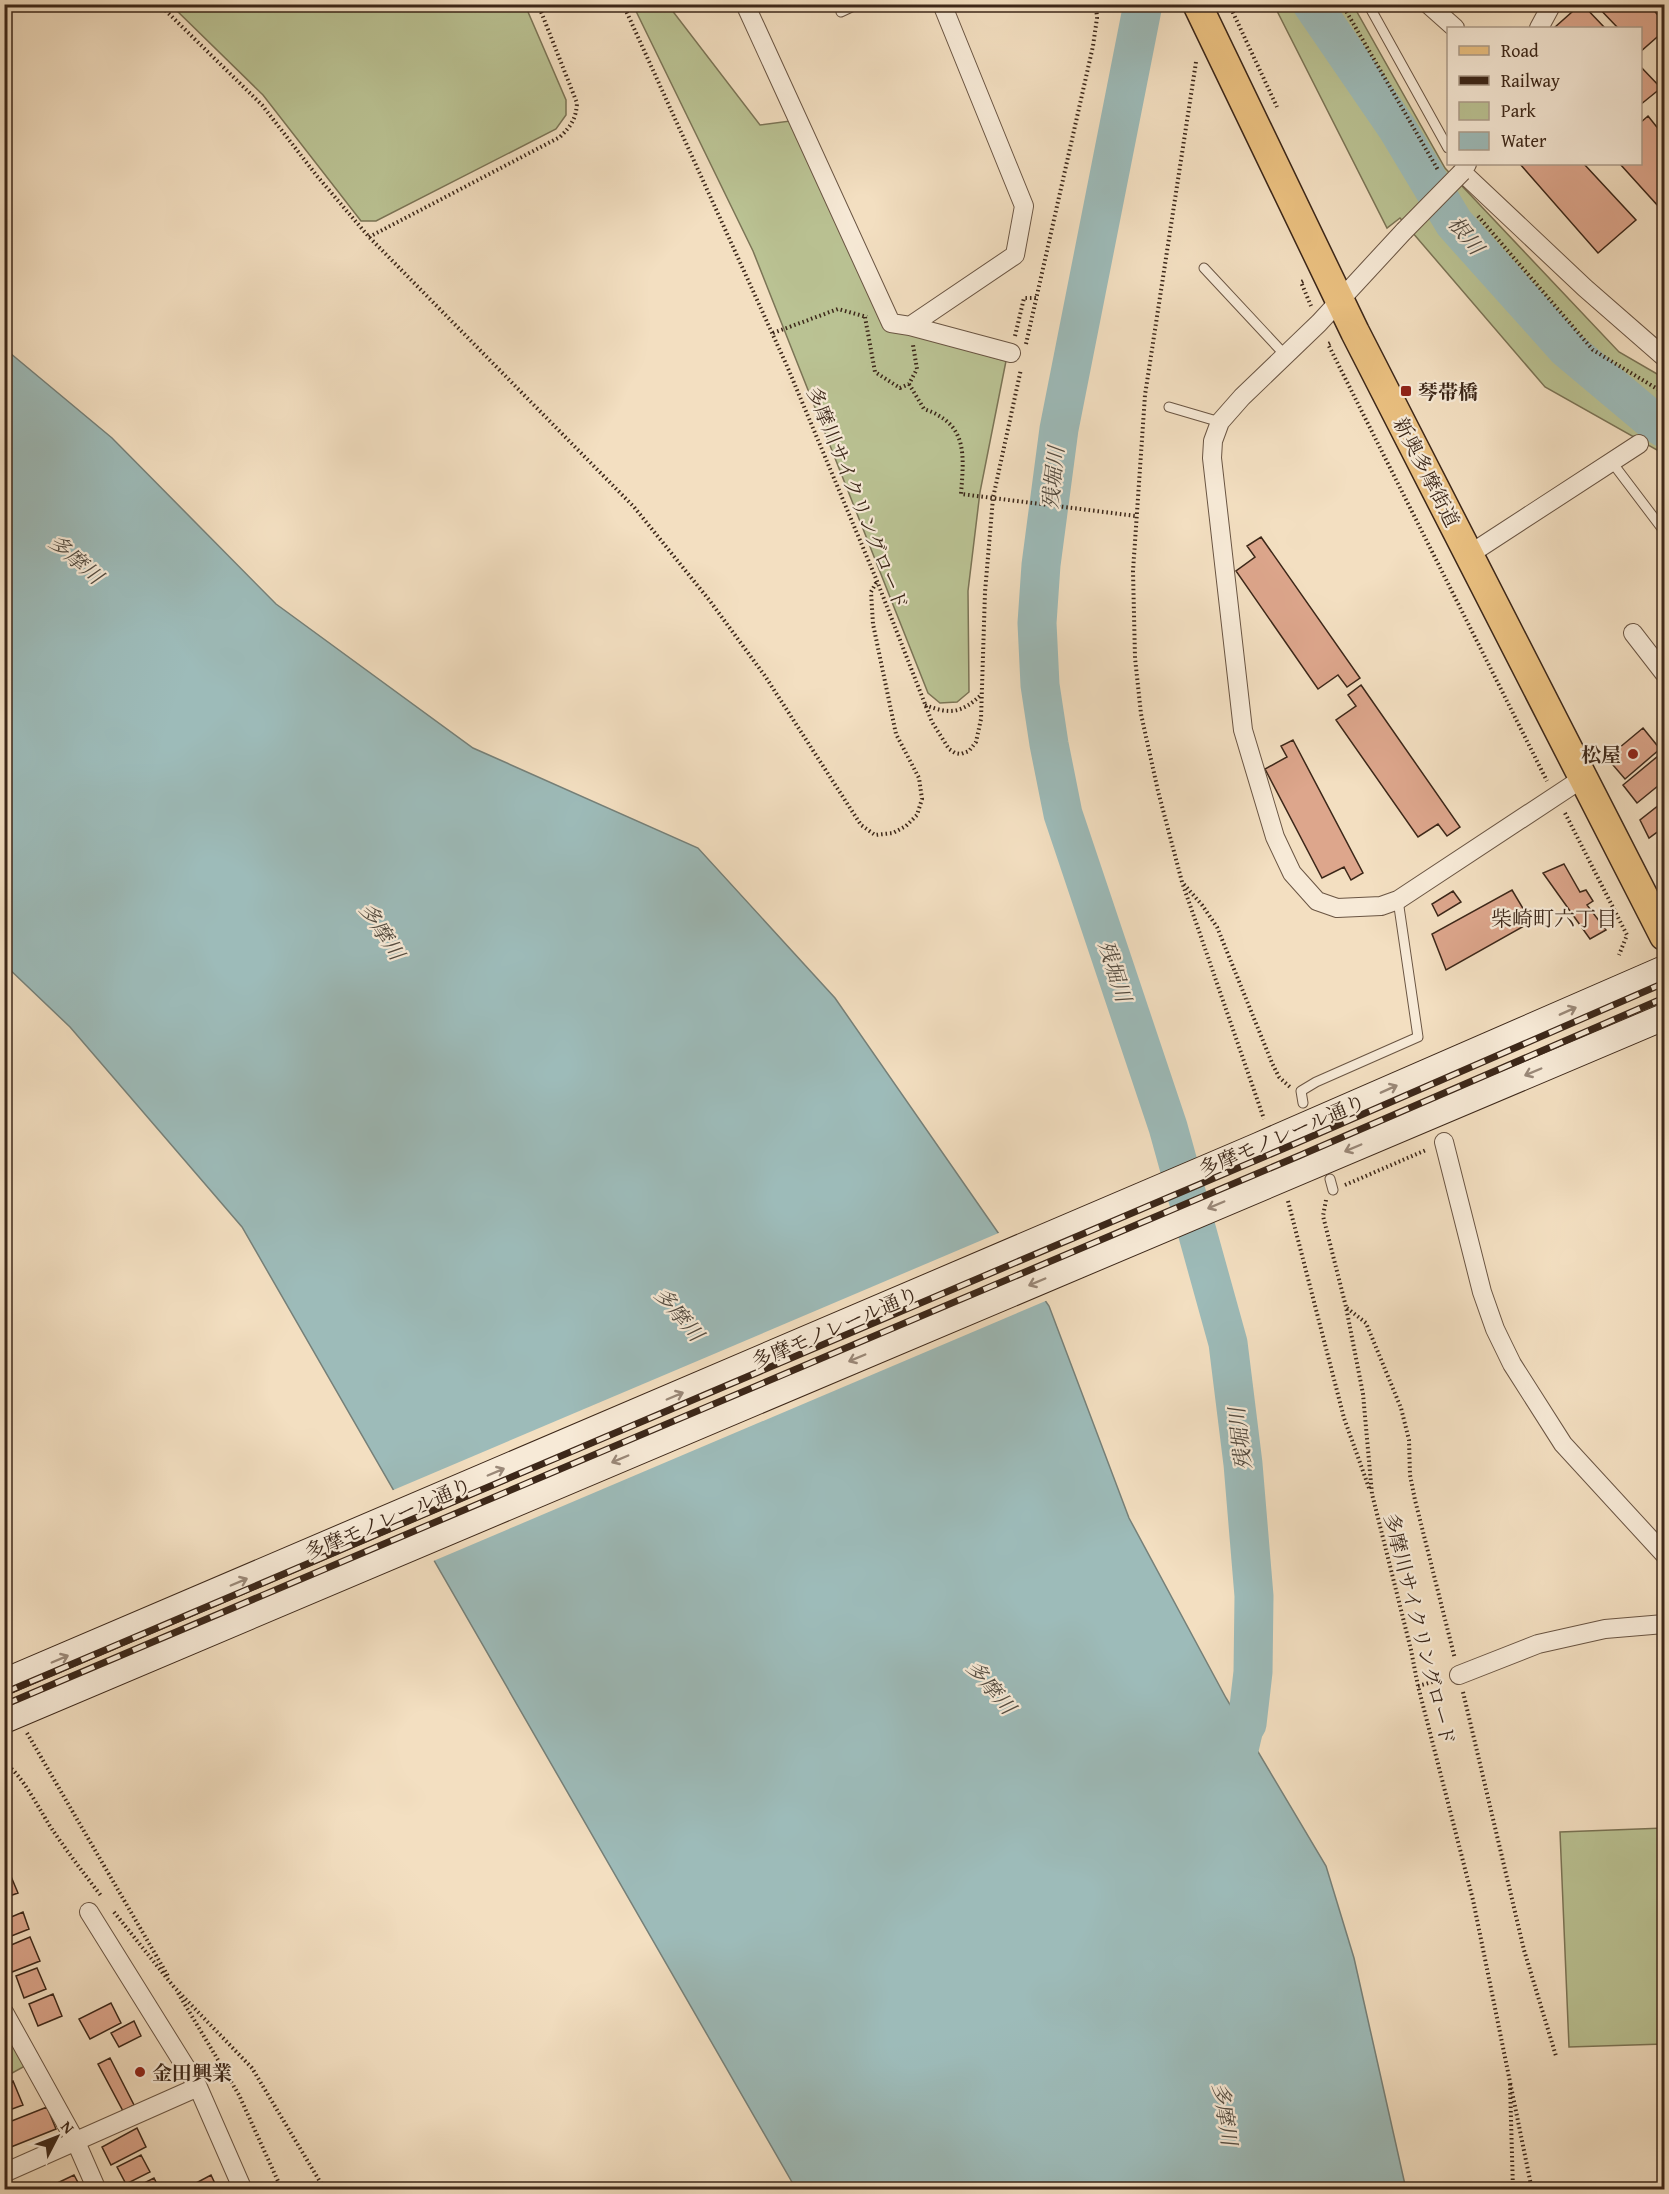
<svg xmlns="http://www.w3.org/2000/svg" width="1669" height="2194" font-family="'Gentium Book Plus','Noto Serif JP',serif">
  <style>
    .green { fill: #bac293; stroke: #7b7456; stroke-width: 1.5 }
    .water { fill: #9dbbb9; stroke: #768079; stroke-width: 1.5 }
    .pier { fill: #f3dfc1 }
    .lines { fill: none; stroke-linecap: round; stroke-linejoin: round }
    .river { stroke: #9dbbb9; stroke-width: 39 }
    .building { fill: #dda68c; stroke: #3c2719; stroke-width: 1.5 }
    .service-casing { stroke: #6a5543; stroke-width: 11 }
    .minor-casing { stroke: #6a5543; stroke-width: 20 }
    .secondary-casing { stroke: #3c2719; stroke-width: 28 }
    .primary-casing { stroke: #3c2719; stroke-width: 31 }
    .path { stroke: #3c2719; stroke-width: 4; stroke-dasharray: 1.5 3; stroke-linecap: butt }
    .service { stroke: #f7ead7; stroke-width: 9 }
    .minor { stroke: #f7ead7; stroke-width: 18 }
    .secondary { stroke: #f7ead7; stroke-width: 26 }
    .primary { stroke: #eac080; stroke-width: 28 }
    .rail-casing { stroke: #3c2719; stroke-width: 7 }
    .rail { stroke: #f7ead7; stroke-width: 4.5; stroke-dasharray: 14; stroke-linecap: butt }
    .minor-bridge-casing { stroke: #6a5543; stroke-width: 20; stroke-linecap: butt }
    .minor-bridge { stroke: #f7ead7; stroke-width: 18 }
    .oneway { stroke: #9a8878 }
    .poi-dot { fill: #8f2418; stroke: #f7ead7; stroke-width: 2 }
    .labels { text-anchor: middle; dominant-baseline: central; stroke-width: 4.5; stroke-linejoin: round; paint-order: stroke }
    .poi-label { font-size: 20px; font-weight: bold; fill: #3c2719; stroke: #f7ead7; text-anchor: start }
    .street-label { font-size: 20px; fill: #3c2719; stroke: #f7ead7 }
    .water-label { font-size: 21px; font-style: italic; fill: #544c41; stroke: #f7ead7 }
    .neighbourhood-label { font-size: 21px; fill: #3c2719; stroke: #f7ead7 }
  </style>
  <rect width="100%" height="100%" fill="#f3dfc1"/>
  <filter id="stains"><feTurbulence type="fractalNoise" baseFrequency=".00333" numOctaves="4"/><feColorMatrix values="0 0 0 0 .2 0 0 0 0 .09 0 0 0 0 .02 0 0 0 .5 -.17"/></filter>
  <radialGradient id="worn" r=".72"><stop offset=".6" stop-color="#630" stop-opacity="0"/><stop offset="1" stop-color="#630" stop-opacity=".3"/></radialGradient>
  <!-- green -->
  <path class="green" d="M171 5H525L566 100V115L556 129 376 221H361L263 95Z
    M633 5H668L760 125 790 121 887 328 1006 361 980 492 968 591 969 692 957 702 940 703 928 693 753 251Z
    M1274 5H1353L1445 168 1619 352 1664 378V454L1545 387 1400 218 1387 228Z
    M1664 1828V2044L1569 2047 1560 1832Z
    M4 2030 25 2066 5 2077H4Z"/>
  <!-- water -->
  <path class="water" d="M4 348 112 438 276 604 473 748 698 848 835 998 1049 1306 1129 1518 1226 1698 1326 1866 1354 1958 1406 2189H796L242 1227 70 1027 5 965Z"/>
  <!-- pier -->
  <path class="pier" d="M1001 1232 1048 1300 431 1562 391 1491Z"/>
  <g class="lines">
    <!-- river -->
    <path class="river" d="M1143 4 1059 429 1041 565 1037 623 1040 685 1049 744 1063 814 1168 1127 1228 1343 1243 1464 1254 1596 1253 1672 1247 1724 1244 1728 1232 1779
      M1312 4 1397 128 1454 223 1566 348 1653 421 1664 428"/>
  </g>
  <!-- building -->
  <path class="building" d="M1582 4 1605 28H1554L1581 4Z
    M1595 4H1649L1664 23V31L1640 52V28H1618Z
    M1640 66 1661 88 1640 105Z
    M1648 116 1664 136V200L1659 207 1620 164H1640V123Z
    M1520 164H1584L1636 220 1598 253Z
    M1261 537 1360 678 1347 687 1338 675 1318 689 1236 571 1255 557 1247 546Z
    M1361 685 1460 827 1447 836 1438 824 1418 837 1336 720 1356 706 1348 695Z
    M1643 728 1660 749 1625 779 1607 758Z
    M1293 740 1363 873 1351 880 1344 867 1322 878 1265 769 1287 757 1281 746Z
    M1664 751V781L1637 803 1623 785Z
    M1664 801V827L1649 838 1640 820Z
    M1564 864 1580 892 1586 890 1593 901 1587 905 1606 930 1590 939 1543 873Z
    M1512 890 1531 922 1446 970 1432 934Z
    M1453 891 1461 902 1438 916 1432 904Z
    M7 1867 18 1893 4 1898V1868Z
    M23 1912 29 1929 4 1939V1920Z
    M30 1937 40 1961 7 1974 4 1968V1948Z
    M37 1968 46 1989 24 1998 16 1976Z
    M53 1994 62 2016 38 2026 29 2004Z
    M111 2003 121 2023 90 2039 79 2019Z
    M134 2021 141 2036 119 2047 111 2033Z
    M110 2058 134 2105 123 2111 98 2064Z
    M13 2081 23 2105 4 2112V2085Z
    M47 2107 56 2129 11 2147 4 2131V2124Z
    M137 2128 146 2147 111 2165 102 2147Z
    M141 2155 150 2172 126 2184 117 2167Z
    M74 2175 82 2190H50L49 2187Z
    M211 2175 218 2190H183Z
    M154 2178 160 2190H135L134 2188Z"/>
  <g class="lines">
    <defs>
      <path id="service" d="M1368 4 1448 148
        M841 12 858 4
        M1204 268 1286 356
        M1169 407 1220 422
        M1611 461 1664 531
        M1303 1103 1301 1091 1316 1082 1418 1037 1398 900
        M1330 1179 1333 1190"/>
      <path id="minor" d="M745 4 891 323 910 326
        M942 4 1024 206 1015 255 910 326 1011 353
        M1428 4 1455 28
        M1539 28 1552 4
        M1467 164 1462 172 1585 288 1664 357
        M1404 231 1319 323 1242 397 1220 422 1213 441 1212 458 1243 730 1275 837 1292 873 1317 901 1337 908 1381 906 1398 900 1583 778
        M1470 554 1639 444
        M1633 633 1664 673
        M1444 1142 1482 1292 1495 1329 1512 1364 1563 1444 1664 1554
        M1459 1675 1538 1644 1605 1629 1664 1624
        M89 1912 198 2087 243 2190
        M4 2012 76 2142 97 2190
        M4 2173 198 2087"/>
      <path id="secondary" d="M4 1682 1258 1146 1664 969
        M4 1720 1664 1017"/>
      <path id="primary" d="M1197 4 1355 332 1664 936"/>
    </defs>
    <!-- service casing -->
    <use href="#service" class="service-casing"/>
    <!-- minor casing -->
    <use href="#minor" class="minor-casing"/>
    <!-- secondary casing -->
    <use href="#secondary" class="secondary-casing"/>
    <!-- primary casing -->
    <use href="#primary" class="primary-casing"/>
    <!-- path -->
    <path class="path" d="M159 4 262 105 317 176 369 237 634 507 710 601 765 676 861 825 875 835 893 833 906 826 917 815 922 799 919 778 896 734 873 624 871 592 877 581
      M623 4 787 366 877 581 932 722 949 749 955 753 961 754 969 751 976 742 981 719 985 592 993 498 1021 369
      M1229 4 1277 107
      M1342 4 1438 170
      M1196 62 1145 395 1133 571 1135 658 1141 714 1158 791 1182 882 1202 905 1217 927 1272 1063 1279 1077 1290 1087
      M1478 216 1593 350 1664 393
      M369 237 560 137C571 126 576 119 577 103L538 4
      M1303 281 1301 282 1311 306
      M865 317 875 372 900 388 909 384 917 369 913 345
      M773 333 838 309 867 317
      M1015 336 1024 298H1036
      M1330 343 1328 344 1547 781
      M1026 344 1093 46 1097 18 1096 4
      M909 384 924 409C968 424 964 454 961 494L1136 516
      M925 705C951 715 962 713 982 694
      M1565 813 1627 935 1619 955
      M1183 885 1264 1119
      M1345 1185 1426 1150
      M1326 1200 1323 1216 1346 1307 1363 1394 1372 1494 1411 1650 1418 1686 1473 1900 1532 2190
      M1288 1201 1344 1418 1369 1488
      M1347 1308 1366 1323 1401 1408 1409 1440 1410 1475 1415 1500 1455 1659
      M1418 1686 1443 1679
      M1463 1692 1524 1950 1556 2056
      M27 1733 168 1976
      M4 1764C20 1769 43 1817 54 1832 69 1854 85 1875 102 1897
      M114 1912 174 1987 252 2068 325 2190
      M178 1993 239 2095 282 2190
      M1510 2084 1513 2190"/>
    <!-- service -->
    <use href="#service" class="service"/>
    <!-- minor -->
    <use href="#minor" class="minor"/>
    <!-- secondary -->
    <use href="#secondary" class="secondary"/>
    <!-- primary -->
    <use href="#primary" class="primary"/>
    <defs>
      <path id="rail" d="M4 1693 1299 1142 1664 983
        M4 1705 1301 1155 1664 998"/>
    </defs>
    <!-- rail casing -->
    <use href="#rail" class="rail-casing"/>
    <!-- rail -->
    <use href="#rail" class="rail"/>
    <defs>
      <path id="minor-bridge" d="M1404 231 1462 172"/>
    </defs>
    <!-- minor-bridge casing -->
    <use href="#minor-bridge" class="minor-bridge-casing"/>
    <!-- minor-bridge -->
    <use href="#minor-bridge" class="minor-bridge"/>
  </g>
  <!-- one-way arrows -->
  <defs><path id="oneway-shaft" d="M-6 0H5M1.5-3L5.5 0L1.5 3" fill="none" stroke-width="1.6" stroke-linecap="round" stroke-linejoin="round" transform="scale(1.5)"/></defs>
  <g class="oneway">
    <use href="#oneway-shaft" transform="translate(1568 1011) rotate(-24)"/>
    <use href="#oneway-shaft" transform="translate(1533 1072) rotate(157)"/>
    <use href="#oneway-shaft" transform="translate(1389 1089) rotate(-24)"/>
    <use href="#oneway-shaft" transform="translate(1353 1148) rotate(157)"/>
    <use href="#oneway-shaft" transform="translate(1216 1205) rotate(157)"/>
    <use href="#oneway-shaft" transform="translate(1037 1282) rotate(157)"/>
    <use href="#oneway-shaft" transform="translate(857 1358) rotate(157)"/>
    <use href="#oneway-shaft" transform="translate(675 1396) rotate(-23)"/>
    <use href="#oneway-shaft" transform="translate(620 1459) rotate(157)"/>
    <use href="#oneway-shaft" transform="translate(496 1472) rotate(-23)"/>
    <use href="#oneway-shaft" transform="translate(239 1582) rotate(-23)"/>
    <use href="#oneway-shaft" transform="translate(60 1659) rotate(-23)"/>
  </g>
  <!-- markers -->
  <g class="poi-dot">
    <rect x="1400" y="385" width="12" height="12" rx="3"/>
    <circle cx="1633" cy="754" r="6"/>
    <circle cx="140" cy="2072" r="6"/>
  </g>
  <g class="labels">
    <!-- poi labels -->
    <g class="poi-label">
      <text x="1418" y="391">琴帯橋</text>
      <text x="1621" y="754" text-anchor="end">松屋</text>
      <text x="152" y="2072">金田興業</text>
    </g>
    <!-- street labels -->
    <g class="street-label">
      <text transform="translate(1427 472) rotate(63)">新奥多摩街道</text>
      <text transform="translate(858 498) rotate(68)">多摩川サイクリングロード</text>
      <text transform="translate(1282 1135) rotate(-23)">多摩モノレール通り</text>
      <text transform="translate(835 1327) rotate(-23)">多摩モノレール通り</text>
      <text transform="translate(388 1518) rotate(-23)">多摩モノレール通り</text>
      <text transform="translate(1420 1629) rotate(76)">多摩川サイクリングロード</text>
    </g>
    <!-- water labels -->
    <g class="water-label">
      <text transform="translate(1466 235) rotate(51)">根川</text>
      <text transform="translate(1053 478) rotate(-84)">残堀川</text>
      <text transform="translate(76 559) rotate(41)">多摩川</text>
      <text transform="translate(382 931) rotate(57)">多摩川</text>
      <text transform="translate(1115 971) rotate(72)">残堀川</text>
      <text transform="translate(679 1314) rotate(50)">多摩川</text>
      <text transform="translate(1240 1439) rotate(-97)">残堀川</text>
      <text transform="translate(991 1687) rotate(50)">多摩川</text>
      <text transform="translate(1225 2114) rotate(81)">多摩川</text>
    </g>
    <!-- neighbourhood labels -->
    <g class="neighbourhood-label">
      <text x="1554" y="918">柴崎町六丁目</text>
    </g>
  </g>
  <!-- margin -->
  <rect width="1669" height="2194" fill="none" stroke="#f3dfc1" stroke-width="24"/>
  <rect x="6" y="6" width="1657" height="2182" fill="none" stroke="#3c2719" stroke-width="3"/>
  <rect x="12" y="12" width="1645" height="2170" fill="none" stroke="#3c2719" stroke-width="1.5"/>
  <!-- legend -->
  <rect x="1447" y="27" width="195" height="138" fill="#f7ead7" stroke="#ac9c8b" stroke-width="1.5"/>
  <rect x="1459" y="46" width="30" height="9" fill="#eac080" stroke="#ac9c8b" stroke-width="1.5"/>
  <text x="1501" y="57" font-size="18" fill="#3c2719">Road</text>
  <rect x="1459" y="76" width="30" height="9" fill="#3c2719" stroke="#ac9c8b" stroke-width="1.5"/>
  <text x="1501" y="87" font-size="18" fill="#3c2719">Railway</text>
  <rect x="1459" y="102" width="30" height="18" fill="#bac293" stroke="#ac9c8b" stroke-width="1.5"/>
  <text x="1501" y="117" font-size="18" fill="#3c2719">Park</text>
  <rect x="1459" y="132" width="30" height="18" fill="#9dbbb9" stroke="#ac9c8b" stroke-width="1.5"/>
  <text x="1501" y="147" font-size="18" fill="#3c2719">Water</text>
  <!-- north arrow -->
  <g transform="translate(57 2137) rotate(48)" stroke="#f7ead7" stroke-width="4.5" paint-order="stroke">
  <path d="M0-4.5L10 22L0 15L-10 22Z" fill="#3c2719"/>
  <text y="-9" font-size="16" font-weight="bold" text-anchor="middle" fill="#3c2719">N</text>
  </g>
  <rect width="100%" height="100%" filter="url(#stains)"/>
  <rect width="100%" height="100%" fill="url(#worn)"/>
</svg>
